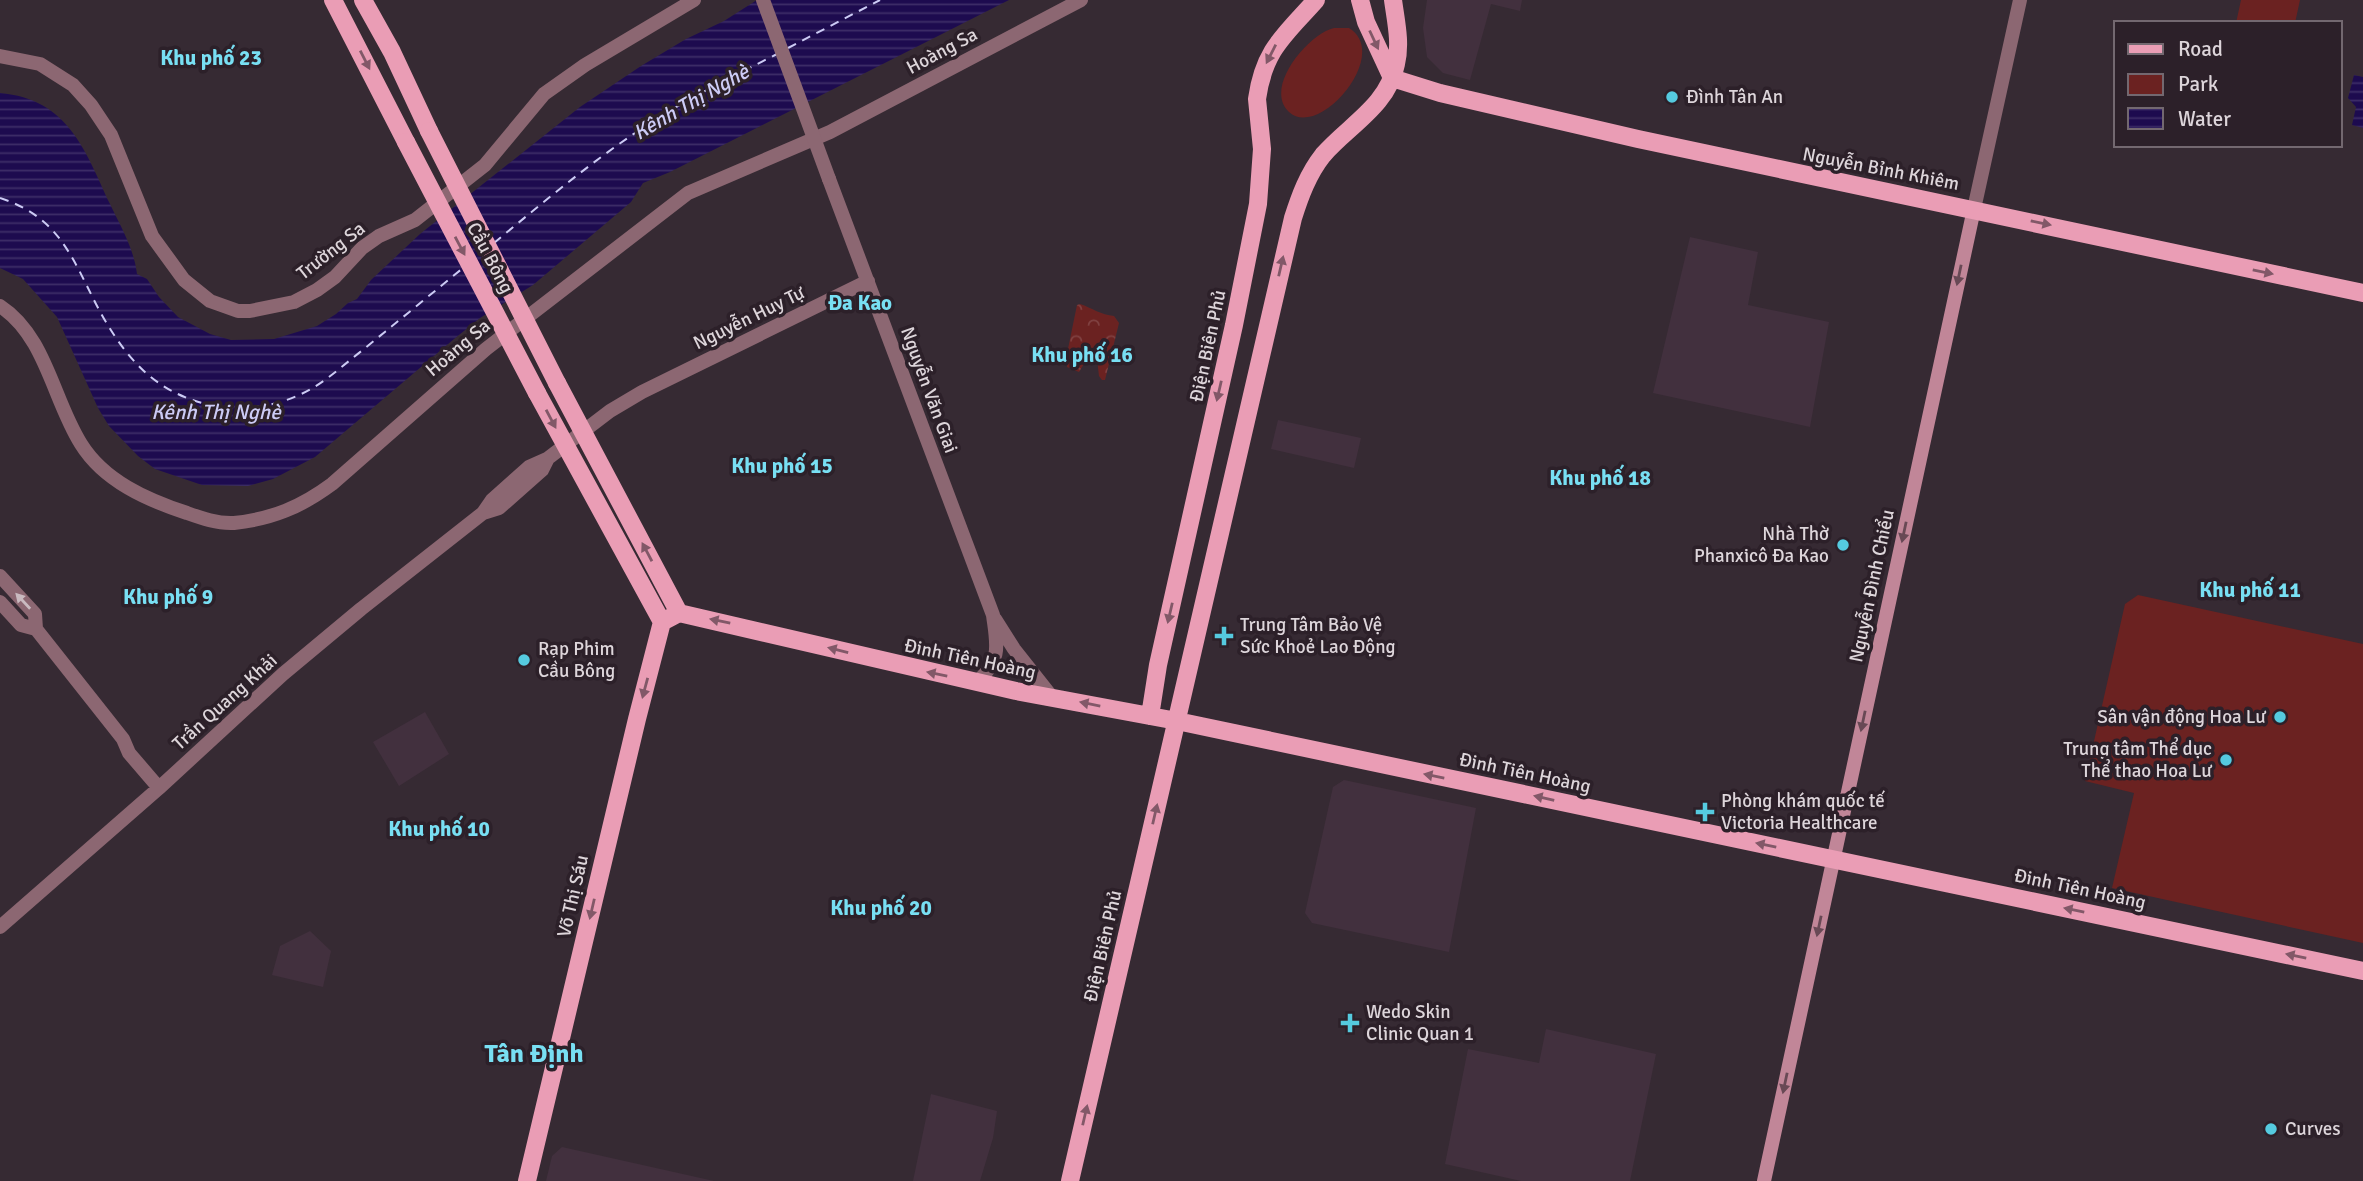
<svg xmlns="http://www.w3.org/2000/svg" width="2363" height="1181" font-family="Signika,sans-serif">
  <style>
    .built { fill: #42303e }
    .green { fill: #6b2221 }
    .forest { fill: url(#forest-crowns) }
    .water { fill: url(#water-rules) }
    .lines { fill: none; stroke-linecap: round; stroke-linejoin: round }
    .ferry { stroke: #cccbf5; stroke-width: 2; stroke-dasharray: 9 7; stroke-linecap: butt }
    .tertiary { stroke: #8c6772; stroke-width: 14 }
    .secondary { stroke: #c18698; stroke-width: 14 }
    .primary { stroke: #ea9db5; stroke-width: 18 }
    .tertiary-bridge { stroke: #8c6772; stroke-width: 14 }
    .primary-bridge { stroke: #ea9db5; stroke-width: 18 }
    .oneway { fill: #825868 }
    .oneway2 { fill: #684955 }
    .oneway3 { fill: #c9bac0 }
    .poi-dot { fill: #55cadf; stroke: #2c2029; stroke-width: 2.5 }
    .labels { text-anchor: middle; dominant-baseline: central; stroke-width: 7; stroke-linejoin: round; paint-order: stroke }
    .street-label { font-size: 19px; fill: #ddd5da; stroke: #2c2029 }
    .poi-label { font-size: 19px; fill: #ddd5da; stroke: #2c2029; text-anchor: start }
    .neighbourhood-label { font-size: 21px; font-weight: bold; fill: #78dff3; stroke: #2c2029 }
    .water-label { font-size: 21px; font-style: italic; fill: #cccbf5; stroke: #2c2029 }
    .district-label { font-size: 26px; font-weight: bold; fill: #78dff3; stroke: #2c2029 }
  </style>
  <defs>
    <pattern id="forest-crowns" width="20" height="18" patternUnits="userSpaceOnUse" patternTransform="scale(1.75)"><rect width="20" height="18" fill="#6b2221"/><path d="M2 6a3 3 0 1 1 6 0M12 15a3 3 0 1 1 6 0" fill="none" stroke="#804141"/></pattern>
    <pattern id="water-rules" width="6" height="5" patternUnits="userSpaceOnUse" patternTransform="scale(1.75)"><rect width="6" height="5" fill="#1d0b4f"/><path d="M0 2.5h6" fill="none" stroke="#3d2e68"/></pattern>
  </defs>
  <rect width="100%" height="100%" fill="#362a33"/>
  <!-- built -->
  <path class="built" d="M1427 0H1522L1520 11 1491 4 1470 80 1443 73 1427 57 1423 28Z
    M1690 237 1758 252 1748 305 1829 322 1810 427 1653 393Z
    M1278 420 1361 438 1354 468 1271 449Z
    M425 712 449 754 399 786 373 742Z
    M1344 780 1476 808 1449 952 1312 923 1305 913 1333 787Z
    M310 931 331 951 323 987 272 975 280 946Z
    M1546 1029 1656 1054 1630 1181H1521L1445 1164 1468 1049 1539 1063Z
    M931 1094 997 1111 993 1138 980 1181H913Z
    M562 1147 714 1181H546L552 1156Z"/>
  <!-- green -->
  <path class="green" d="M2241 0H2300L2295 23H2236Z
    M1334 28H1349C1392 54 1319 140 1289 112 1263 88 1308 34 1334 28Z
    M2138 595 2363 644V943L2112 888 2134 793 2085 781 2125 604Z"/>
  <!-- forest -->
  <path class="forest" d="M1080 304C1092 308 1101 315 1114 316L1119 323 1105 380H1102L1099 376 1096 350 1091 352 1079 372 1067 367 1068 349 1077 305Z"/>
  <!-- water -->
  <path class="water" d="M757 0H1009L670 172 643 183 631 202 533 285 480 318 454 339 315 457 273 479 248 486 202 485 155 469 138 456 109 426 98 408 57 317 23 279 0 268V93C68 99 85 150 110 204 121 227 134 249 137 274L147 279 159 297 178 317 210 334 231 340 274 339 317 326 336 314 348 303 357 299 371 280 420 234 580 107 641 66 686 39 724 21Z
    M2354 75 2363 77V128L2352 125 2356 107 2348 98Z"/>
  <g class="lines">
    <!-- ferry -->
    <path class="ferry" d="M788 48 880 0
      M0 198C58 217 71 255 96 304 109 329 125 354 146 373 188 410 249 418 299 395 324 384 343 365 364 349 397 322 430 295 463 268
      M494 243C540 205 586 166 635 133 680 102 728 79 777 54"/>
    <!-- tertiary -->
    <path class="tertiary" d="M0 56 40 64 73 85 91 105 111 135 152 236 184 280 210 301 238 311H250L294 302 317 290 335 277 362 248 379 236 415 220 485 165 544 94 585 65 694 0
      M829 179 993 615C997 646 1002 659 977 682
      M1974 209 2020 0
      M0 306C46 336 53 400 81 444 104 481 147 500 187 513 201 518 218 524 234 523 272 519 301 507 332 484L486 349 688 193 830 132 1081 0
      M483 513 499 508 542 470 547 460
      M0 576 35 614 36 629 123 739 129 753 159 788
      M0 602 21 625 36 629
      M995 619 1014 649 1052 697
      M0 927 159 788 283 674 361 609 483 513 492 500 529 467 547 459 610 411 642 392 868 281"/>
    <!-- secondary -->
    <path class="secondary" d="M1764 1181 1974 209"/>
    <!-- primary -->
    <path class="primary" d="M333 0 406 142
      M363 0 392 52 429 131
      M1360 0 1366 22 1392 78
      M1392 78 1440 93 1638 139 2363 293
      M557 383 679 613
      M537 393 662 622
      M662 622 679 613 1016 691 1177 721 2363 971
      M1150 716 1158 665 1234 325 1258 204 1262 149 1257 99C1264 49 1285 35 1316 0
      M527 1181 637 719 662 622
      M1070 1181 1293 218C1300 196 1308 174 1323 155 1349 125 1388 106 1396 64 1401 43 1396 22 1393 0"/>
    <!-- tertiary-bridge -->
    <path class="tertiary-bridge" d="M763 0 829 179"/>
    <!-- primary-bridge -->
    <path class="primary-bridge" d="M429 131 557 383
      M406 142 537 393"/>
  </g>
  <!-- one-way arrows -->
  <defs><path id="oneway-solid" d="M-6-.8H1V-3.2L6.5 0L1 3.2V.8H-6Z" transform="scale(1.75)"/></defs>
  <g class="oneway">
    <use href="#oneway-solid" transform="translate(1374 40) rotate(65)"/>
    <use href="#oneway-solid" transform="translate(1271 54) rotate(117)"/>
    <use href="#oneway-solid" transform="translate(365 60) rotate(63)"/>
    <use href="#oneway-solid" transform="translate(2041 223) rotate(12)"/>
    <use href="#oneway-solid" transform="translate(460 246) rotate(62)"/>
    <use href="#oneway-solid" transform="translate(1281 266) rotate(-77)"/>
    <use href="#oneway-solid" transform="translate(2263 272) rotate(12)"/>
    <use href="#oneway-solid" transform="translate(1219 391) rotate(103)"/>
    <use href="#oneway-solid" transform="translate(551 419) rotate(62)"/>
    <use href="#oneway-solid" transform="translate(647 552) rotate(-118)"/>
    <use href="#oneway-solid" transform="translate(1170 613) rotate(103)"/>
    <use href="#oneway-solid" transform="translate(720 621) rotate(-168)"/>
    <use href="#oneway-solid" transform="translate(838 650) rotate(-166)"/>
    <use href="#oneway-solid" transform="translate(937 674) rotate(-168)"/>
    <use href="#oneway-solid" transform="translate(645 688) rotate(105)"/>
    <use href="#oneway-solid" transform="translate(1090 704) rotate(-169)"/>
    <use href="#oneway-solid" transform="translate(1434 776) rotate(-169)"/>
    <use href="#oneway-solid" transform="translate(1544 798) rotate(-167)"/>
    <use href="#oneway-solid" transform="translate(1155 814) rotate(-77)"/>
    <use href="#oneway-solid" transform="translate(1766 845) rotate(-168)"/>
    <use href="#oneway-solid" transform="translate(592 909) rotate(103)"/>
    <use href="#oneway-solid" transform="translate(2074 910) rotate(-168)"/>
    <use href="#oneway-solid" transform="translate(2296 956) rotate(-168)"/>
    <use href="#oneway-solid" transform="translate(1085 1115) rotate(-77)"/>
  </g>
  <g class="oneway2">
    <use href="#oneway-solid" transform="translate(1959 275) rotate(102)"/>
    <use href="#oneway-solid" transform="translate(1904 532) rotate(102)"/>
    <use href="#oneway-solid" transform="translate(1863 721) rotate(102)"/>
    <use href="#oneway-solid" transform="translate(1819 926) rotate(102)"/>
    <use href="#oneway-solid" transform="translate(1785 1083) rotate(102)"/>
  </g>
  <use class="oneway3" href="#oneway-solid" transform="translate(23 601) rotate(-133)"/>
  <!-- markers -->
  <g class="poi-dot">
    <circle cx="1672" cy="97" r="7"/>
    <circle cx="1843" cy="545" r="7"/>
    <path d="M1220.5 625.5h7v7h7v7h-7v7h-7v-7h-7v-7h7z"/>
    <circle cx="524" cy="660" r="7"/>
    <circle cx="2280" cy="717" r="7"/>
    <circle cx="2226" cy="760" r="7"/>
    <path d="M1701.5 801.5h7v7h7v7h-7v7h-7v-7h-7v-7h7z"/>
    <path d="M1346.5 1012.5h7v7h7v7h-7v7h-7v-7h-7v-7h7z"/>
    <circle cx="2271" cy="1129" r="7"/>
  </g>
  <g class="labels">
    <!-- street labels -->
    <g class="street-label">
      <text transform="translate(942 51) rotate(-28)">Hoàng Sa</text>
      <text transform="translate(1881 169) rotate(11)">Nguyễn Bỉnh Khiêm</text>
      <text transform="translate(331 251) rotate(-38)">Trường Sa</text>
      <text transform="translate(490 258) rotate(62)">Cầu Bông</text>
      <text transform="translate(749 318) rotate(-26)">Nguyễn Huy Tự</text>
      <text transform="translate(1208 346) rotate(-78)">Ðiện Biên Phủ</text>
      <text transform="translate(458 348) rotate(-40)">Hoàng Sa</text>
      <text transform="translate(929 390) rotate(70)">Nguyễn Văn Giai</text>
      <text transform="translate(1872 586) rotate(-78)">Nguyễn Đình Chiểu</text>
      <text transform="translate(970 659) rotate(12)">Đinh Tiên Hoàng</text>
      <text transform="translate(225 702) rotate(-42)">Trần Quang Khải</text>
      <text transform="translate(1525 773) rotate(12)">Đinh Tiên Hoàng</text>
      <text transform="translate(2080 889) rotate(12)">Đinh Tiên Hoàng</text>
      <text transform="translate(573 896) rotate(-77)">Võ Thị Sáu</text>
      <text transform="translate(1103 946) rotate(-77)">Điện Biên Phủ</text>
    </g>
    <!-- poi labels -->
    <g class="poi-label">
      <text x="1686" y="97">Đình Tân An</text>
      <text x="1829" y="534" text-anchor="end">Nhà Thờ<tspan x="1829" dy="22">Phanxicô Đa Kao</tspan></text>
      <text x="1240" y="625">Trung Tâm Bảo Vệ<tspan x="1240" dy="22">Sức Khoẻ Lao Động</tspan></text>
      <text x="538" y="649">Rạp Phim<tspan x="538" dy="22">Cầu Bông</tspan></text>
      <text x="2266" y="717" text-anchor="end">Sân vận động Hoa Lư</text>
      <text x="2212" y="749" text-anchor="end">Trung tâm Thể dục<tspan x="2212" dy="22">Thể thao Hoa Lư</tspan></text>
      <text x="1721" y="801">Phòng khám quốc tế<tspan x="1721" dy="22">Victoria Healthcare</tspan></text>
      <text x="1366" y="1012">Wedo Skin<tspan x="1366" dy="22">Clinic Quan 1</tspan></text>
      <text x="2285" y="1129">Curves</text>
    </g>
    <!-- neighbourhood labels -->
    <g class="neighbourhood-label">
      <text x="211" y="58">Khu phố 23</text>
      <text x="860" y="303">Đa Kao</text>
      <text x="1082" y="355">Khu phố 16</text>
      <text x="782" y="466">Khu phố 15</text>
      <text x="1600" y="478">Khu phố 18</text>
      <text x="2250" y="590">Khu phố 11</text>
      <text x="168" y="597">Khu phố 9</text>
      <text x="439" y="829">Khu phố 10</text>
      <text x="881" y="908">Khu phố 20</text>
    </g>
    <!-- water labels -->
    <g class="water-label">
      <text transform="translate(691 102) rotate(-30)">Kênh Thị Nghè</text>
      <text x="216" y="412">Kênh Thị Nghè</text>
    </g>
    <!-- district labels -->
    <g class="district-label">
      <text x="534" y="1054">Tân Định</text>
    </g>
  </g>
  <!-- legend -->
  <rect x="2114" y="21" width="228" height="126" fill="#2c2029" stroke="#736870" stroke-width="2"/>
  <rect x="2128" y="44" width="35" height="10" fill="#ea9db5" stroke="#736870" stroke-width="2"/>
  <text x="2178" y="56" font-size="21" fill="#ddd5da">Road</text>
  <rect x="2128" y="74" width="35" height="21" fill="#6b2221" stroke="#736870" stroke-width="2"/>
  <text x="2178" y="91" font-size="21" fill="#ddd5da">Park</text>
  <rect x="2128" y="108" width="35" height="21" fill="url(#water-rules)" stroke="#736870" stroke-width="2"/>
  <text x="2178" y="126" font-size="21" fill="#ddd5da">Water</text>
</svg>
